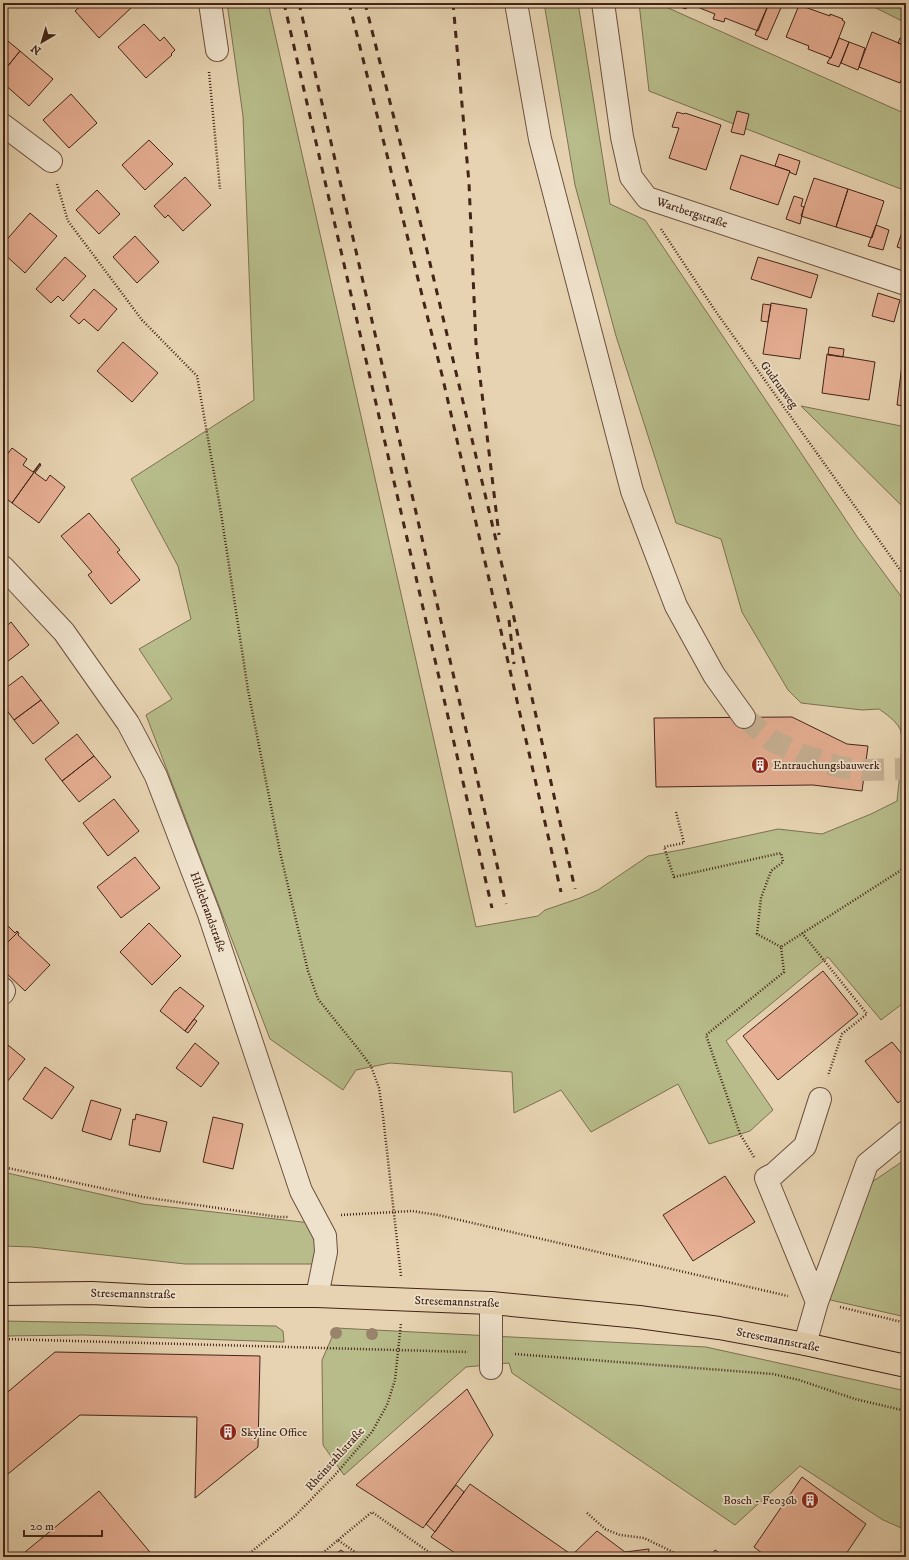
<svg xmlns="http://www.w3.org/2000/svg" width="909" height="1560" font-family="'IM FELL DW Pica',serif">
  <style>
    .green { fill: #b7bc8a; stroke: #7d7051 }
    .building { fill: #e6ae93; stroke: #432418 }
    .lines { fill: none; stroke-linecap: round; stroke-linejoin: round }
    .minor-tunnel { stroke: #c6b092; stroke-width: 22; stroke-dasharray: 22 11; stroke-linecap: butt }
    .minor-casing { stroke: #6c503e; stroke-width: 24 }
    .major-casing { stroke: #432418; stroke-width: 24 }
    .path { stroke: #432418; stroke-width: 2.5; stroke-dasharray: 1 2; stroke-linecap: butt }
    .minor { stroke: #efe2cc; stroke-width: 22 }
    .major { stroke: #e7d3b1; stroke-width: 22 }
    .rail { stroke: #432418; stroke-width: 3; stroke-dasharray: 7 7; stroke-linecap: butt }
    .tree { fill: #99836a }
    .labels { text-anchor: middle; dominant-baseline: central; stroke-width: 3.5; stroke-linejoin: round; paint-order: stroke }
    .street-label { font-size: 12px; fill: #432418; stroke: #efe2cc }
    .poi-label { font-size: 12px; fill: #432418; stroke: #efe2cc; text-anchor: start }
  </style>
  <rect width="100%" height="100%" fill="#e7d3b1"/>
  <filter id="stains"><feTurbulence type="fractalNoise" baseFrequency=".005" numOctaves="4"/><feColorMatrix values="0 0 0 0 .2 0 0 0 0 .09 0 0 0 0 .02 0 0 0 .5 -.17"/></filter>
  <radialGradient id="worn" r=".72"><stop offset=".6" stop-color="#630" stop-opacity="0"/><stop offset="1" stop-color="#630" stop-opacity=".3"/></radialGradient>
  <!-- green -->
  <path class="green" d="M227 3H268L476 927 538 916 545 910 580 898 598 890 648 856 691 848 778 829 822 834 871 814 897 801C898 788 905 740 900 729 896 721 886 714 879 709L862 710 801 703 788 690 742 612 721 539 676 523 616 336 575 185 544 3H578L610 204 645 220 858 538 906 603V1001L881 1020 828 957 726 1041 773 1110 750 1131 709 1144 678 1084 591 1132 561 1090 514 1113 512 1072 390 1063 356 1070 343 1090 270 1039 146 715 172 699 139 649 191 619 178 566 131 479 254 400 243 116Z
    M639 3H657L906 114V191L649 91Z
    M866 3H906V23Z
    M801 406 906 427V510Z
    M906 1159V1317L826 1299 872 1182Z
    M3 1172 143 1204 311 1223 321 1238 315 1264H185L32 1247 3 1246Z
    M3 1321 276 1326 283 1331 284 1342 83 1335 3 1336Z
    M336 1328 706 1347 906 1391V1530L883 1520 800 1466 735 1525 512 1373 509 1363 466 1367 344 1475 323 1445 322 1360Z"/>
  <!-- building -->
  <path class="building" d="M84 3H134L129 7 131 8 99 38 75 11Z
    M675 3H687L688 4 686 9 674 5Z
    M687 3H769L758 31 725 18 724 22 713 19 715 14Z
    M769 3H783L767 40 755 35Z
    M799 5 830 16V14L843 19 842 20 845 22 831 58 808 49 809 46 786 37Z
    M144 24 160 41 164 37 175 50 171 54 172 55 146 78 118 47Z
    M872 32 906 46V68L900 83 859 67Z
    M3 37 20 51 3 72Z
    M839 38 849 42 839 67 827 63 830 58H831Z
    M900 38 906 40V46L898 43Z
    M849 42 865 48 858 70 841 63Z
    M20 51 53 79 29 106 3 83V72Z
    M71 94 97 123 69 148 43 120Z
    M737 111 749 114 744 135 731 132Z
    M677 112 684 114 685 113 721 125 706 170 669 158 679 128 672 127Z
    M149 140 173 164 145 190 122 165Z
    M779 154 800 161 796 175 789 172 790 171 775 166Z
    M741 155 790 171 778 205 730 189Z
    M185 177 211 205 183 231 168 215 165 218 154 206Z
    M814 178 848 189 836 227 801 216Z
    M848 189 884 201 872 238 836 227Z
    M97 190 120 214 99 234 76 210Z
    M794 196 803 199 801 206 804 207 800 224 786 219Z
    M3 206 7 210 3 215Z
    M30 213 57 236 25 273 3 253V244Z
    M906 220V250L897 247Z
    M876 225 889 230 883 250 868 246Z
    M135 236 159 262 137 283 113 257Z
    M65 257 86 276 63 301 58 296 51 303 36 289Z
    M758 257 818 275 811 298 751 279Z
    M94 289 117 309 98 331 84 319 79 324 70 316Z
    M878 293 900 300 894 322 872 316Z
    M771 303 807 309 800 359 763 354Z
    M763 304 771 305 768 322 761 321Z
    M123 342 158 373 132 402 97 371Z
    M829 347 844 349 843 357 828 355Z
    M827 354 875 362 869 400 822 393Z
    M902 365 906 366V406L897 405Z
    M12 448 27 459 23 465 33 472 40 463V464L12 503 3 496V460Z
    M40 464 41 465 35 473 46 481 50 475 65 487 39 523 12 503Z
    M89 513 120 550 117 552 140 580 111 604 88 575 92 572 61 536Z
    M11 622 29 645 3 665V629Z
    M22 676 41 700 14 720 3 705V690Z
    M41 700 59 723 33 744 14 720Z
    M792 717 847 744 868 746 862 791 813 785 656 787 654 718Z
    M77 734 94 756 62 781 45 759Z
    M94 756 111 777 79 802 62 781Z
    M114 799 139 831 108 856 83 823Z
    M135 857 160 888 121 918 97 887Z
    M3 918 8 923 6 924 15 933 17 931 18 932 3 947Z
    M149 923 181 956 152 985 120 952Z
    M18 932 19 933 18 935 50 965 25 991 3 970V947Z
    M823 971 858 1014 778 1080 743 1036Z
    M180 987 204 1006 185 1031 160 1011 175 991H176Z
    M194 1019 197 1021 188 1033 185 1031Z
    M3 1041 25 1059 3 1087Z
    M892 1042 906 1059V1096L898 1103 865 1061Z
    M195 1043 219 1063 201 1087 176 1068Z
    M45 1067 74 1087 52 1119 23 1099Z
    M91 1100 121 1109 111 1140 82 1131Z
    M136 1114 167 1122 160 1152 129 1145 133 1119 135 1120Z
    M213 1117 243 1124 233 1169 203 1162Z
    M725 1176 755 1222 693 1261 663 1215Z
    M55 1352 260 1356 258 1447 195 1498 197 1417 80 1415 3 1478V1396Z
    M467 1389 493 1435 423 1528 356 1485Z
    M802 1477 866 1524 844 1557H767L754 1547Z
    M470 1484 572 1555 597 1531 625 1552 649 1549 648 1557H461L431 1537Z
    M456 1485 464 1492 435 1532 426 1524Z
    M99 1491 154 1557H29L25 1552Z
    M341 1550 350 1557H332Z
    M715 1550 726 1557H709Z"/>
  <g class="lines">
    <!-- minor-tunnel -->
    <path class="minor-tunnel" d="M744 717 771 740 802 755 839 767 865 770 906 769"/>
    <defs>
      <path id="minor" d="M210 3 217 50
        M516 3 540 139 632 491 676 606 714 675 744 717
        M603 3 622 137 631 177 647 198 906 284
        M3 125 51 161
        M3 567 64 632 128 723 156 776 209 914 301 1191 325 1236 326 1252 317 1296
        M3 989 4 991 3 993
        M817 1302 766 1178 774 1174 805 1146 820 1099
        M491 1303V1368
        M805 1344 817 1302 867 1164 906 1132"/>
      <path id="major" d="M3 1294 92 1293 149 1296H317L491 1303 639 1317 719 1328 805 1344 906 1366"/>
    </defs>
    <!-- minor casing -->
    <use href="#minor" class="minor-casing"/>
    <!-- major casing -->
    <use href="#major" class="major-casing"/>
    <!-- path -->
    <path class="path" d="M209 72 220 189
      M57 184 68 221 142 320 197 376 221 513 248 690 280 852 308 971 318 999 359 1050 371 1066 379 1088 383 1116 401 1276
      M661 229 714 309 906 578
      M676 812 684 843 664 847 674 877 781 853 783 862 771 871 761 898 757 934 781 947
      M802 933 867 1014 842 1034 828 1076
      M754 1157 740 1134 706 1035 784 972 781 947 906 867
      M3 1167 143 1197 279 1217H288
      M341 1215 412 1211 438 1215 788 1296
      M840 1307 906 1323
      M3 1339 468 1352
      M515 1354 773 1374 799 1380 855 1399 906 1411
      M587 1513 605 1529 620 1535 644 1538 669 1550 681 1557
      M338 1540 372 1512 436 1557
      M245 1557 295 1516 334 1476 372 1432 387 1405 395 1380 401 1323
      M318 1557 338 1540 362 1557"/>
    <!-- minor -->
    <use href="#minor" class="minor"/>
    <!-- major -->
    <use href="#major" class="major"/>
    <!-- rail -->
    <path class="rail" d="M284 3 492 908
      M299 3 506 904
      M349 3 442 375 561 892
      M365 3 419 217 505 578 575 889
      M453 3 469 183 476 344 499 535
      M509 620 514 664"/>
  </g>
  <!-- trees -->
  <g class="tree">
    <circle cx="336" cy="1333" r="6"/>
    <circle cx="372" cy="1334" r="6"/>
  </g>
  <!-- icons -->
  <defs>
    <symbol id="building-disc" viewBox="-11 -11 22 22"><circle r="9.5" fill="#8f2418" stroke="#efe2cc"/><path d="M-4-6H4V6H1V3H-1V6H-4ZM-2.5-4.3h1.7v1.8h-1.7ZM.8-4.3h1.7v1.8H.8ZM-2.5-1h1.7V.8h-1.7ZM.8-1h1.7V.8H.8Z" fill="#fff"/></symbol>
  </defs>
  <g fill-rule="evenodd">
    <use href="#building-disc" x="750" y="755" width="20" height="20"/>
    <use href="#building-disc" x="218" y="1422" width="20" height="20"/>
    <use href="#building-disc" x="800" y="1490" width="20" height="20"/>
  </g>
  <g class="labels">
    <!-- street labels -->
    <g class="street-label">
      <text transform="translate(692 213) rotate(18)">Wartbergstraße</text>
      <text transform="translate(779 385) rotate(54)">Gudrunweg</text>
      <text transform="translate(208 912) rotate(70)">Hildebrandstraße</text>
      <text transform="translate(133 1294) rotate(1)">Stresemannstraße</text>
      <text transform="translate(457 1302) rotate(2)">Stresemannstraße</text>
      <text transform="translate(778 1340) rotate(11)">Stresemannstraße</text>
      <text transform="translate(335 1459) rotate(-48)">Rheinstahlstraße</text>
    </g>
    <!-- poi labels -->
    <g class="poi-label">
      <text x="773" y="765">Entrauchungsbauwerk</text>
      <text x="241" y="1432">Skyline Office</text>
      <text x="797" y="1500" text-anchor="end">Bosch - Fe036b</text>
    </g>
  </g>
  <!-- margin -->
  <rect width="909" height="1560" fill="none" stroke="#e7d3b1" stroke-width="16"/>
  <rect x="4" y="4" width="901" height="1552" fill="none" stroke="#432418" stroke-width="2"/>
  <rect x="8" y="8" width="893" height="1544" fill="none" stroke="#432418"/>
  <!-- north arrow -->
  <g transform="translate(42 42) rotate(218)" stroke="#efe2cc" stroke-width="3" paint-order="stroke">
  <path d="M0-3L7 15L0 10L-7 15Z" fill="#432418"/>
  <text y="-6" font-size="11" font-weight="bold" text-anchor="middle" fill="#432418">N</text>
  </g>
  <!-- scale -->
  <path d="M24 1530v6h78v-6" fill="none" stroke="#432418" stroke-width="2"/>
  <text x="30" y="1530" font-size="12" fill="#432418" stroke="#efe2cc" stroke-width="3" paint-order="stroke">20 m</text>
  <rect width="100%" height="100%" filter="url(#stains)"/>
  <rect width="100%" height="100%" fill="url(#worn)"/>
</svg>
